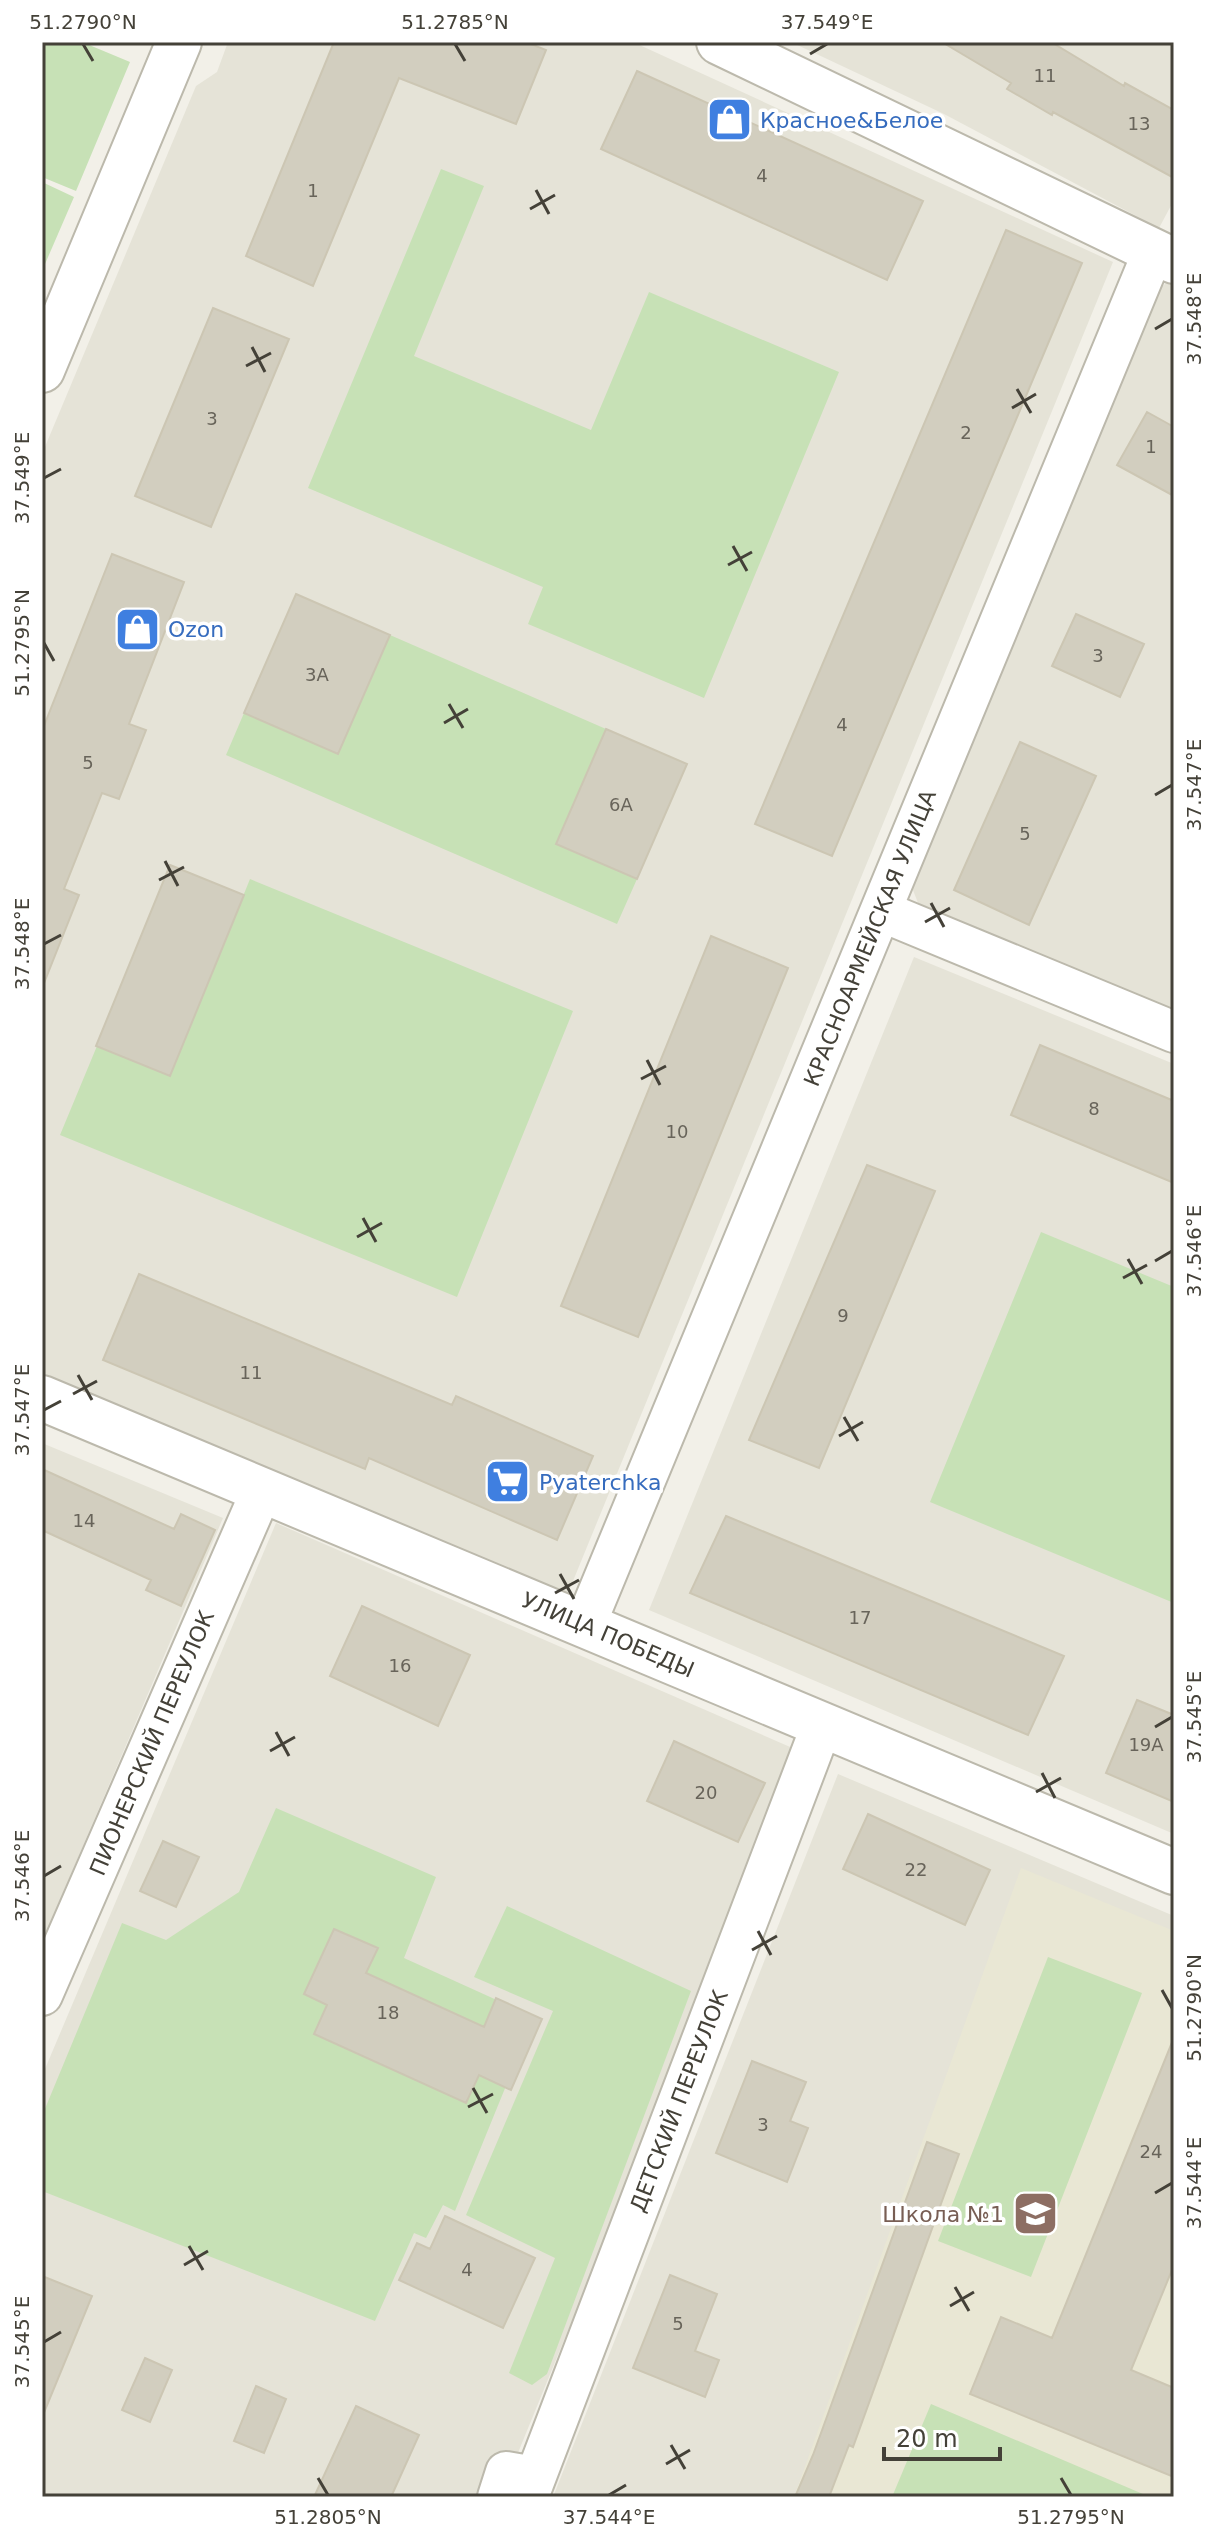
<svg xmlns="http://www.w3.org/2000/svg" width="1216" height="2539" font-family="'DejaVu Sans',sans-serif">
  <style>
    .residential { fill: #e5e3d7 }
    .education { fill: #e9e7d4 }
    .green { fill: #c7e1b6 }
    .building { fill: #d2cebf; stroke: #ccc6b3; stroke-width: 2 }
    .lines { fill: none; stroke-linecap: round; stroke-linejoin: round }
    .minor-casing { stroke: #bcb9ac; stroke-width: 44 }
    .tertiary-casing { stroke: #bcb9ac; stroke-width: 48 }
    .minor { stroke: #fff; stroke-width: 40 }
    .tertiary { stroke: #fff; stroke-width: 44 }
    .ticks { fill: none; stroke: #444138; stroke-width: 3 }
    .labels { text-anchor: middle; dominant-baseline: central; stroke-width: 7; stroke-linejoin: round; paint-order: stroke }
    .number-label { font-size: 18px; fill: #68645a }
    .shop-label { font-size: 22px; fill: #366cbe; stroke: #fff; text-anchor: start }
    .street-label { font-size: 22px; fill: #444138; stroke: #fff }
    .education-label { font-size: 22px; fill: #785e54; stroke: #fff; text-anchor: end }
    .neatline { fill: none; stroke: #444138; stroke-width: 3 }
    .ticks-label { font-size: 20px; text-anchor: middle; fill: #444138 }
  </style>
  <rect width="100%" height="100%" fill="#f2f0e8"/>
  <!-- residential -->
  <path class="residential" d="M228 42H633L1113 262 564 1603 42 1378V454L196 86 217 72Z
    M791 42H1174V200L1159 228 944 114Z
    M1169 281 1174 283V1010L918 903 911 885 1148 297Z
    M914 957 1174 1064V1834L649 1610Z
    M42 1443 223 1518 42 1942Z
    M276 1523 804 1753 513 2465 482 2497H42V2076Z
    M838 1774 1174 1916V2497H553Z"/>
  <!-- education -->
  <path class="education" d="M1021 1868 1174 1931V2497H794Z"/>
  <!-- green -->
  <path class="green" d="M42 42H82L130 62 76 191 42 177Z
    M441 169 484 186 414 356 591 430 649 292 839 372 704 698 528 624 543 587 308 488Z
    M42 182 74 197 42 271Z
    M390 635 606 729 557 844 637 879 617 924 226 755 244 713 338 754Z
    M250 879 573 1011 457 1297 60 1135 97 1046 170 1076Z
    M1041 1232 1174 1287V1603L930 1502Z
    M276 1808 436 1877 404 1958 534 2017 455 2211 443 2205 426 2238 414 2233 375 2321 42 2191V2116L122 1923 166 1940 239 1892Z
    M507 1906 691 1991 547 2374 532 2385 509 2373 555 2258 466 2215 553 2011 474 1977Z
    M1048 1957 1142 1993 1031 2277 938 2241Z
    M931 2404 1150 2497H892Z"/>
  <!-- building -->
  <path class="building" d="M334 42H526L546 50 516 124 399 78 313 286 246 256Z
    M942 42H1051L1124 86 1125 83 1174 110V178L1053 112 1052 115 1007 89 1011 83Z
    M637 71 923 201 887 280 601 149Z
    M1006 230 1082 263 832 856 755 824Z
    M213 308 289 339 211 527 135 496Z
    M1147 412 1174 427V496L1117 465Z
    M112 554 184 582 129 724 146 730 119 799 102 793 64 889 79 895 44 983H42V731Z
    M296 594 390 635 338 754 244 713Z
    M1076 614 1144 644 1120 697 1052 666Z
    M606 729 687 764 637 879 556 844Z
    M1020 742 1096 776 1029 925 954 890Z
    M170 865 244 895 170 1076 96 1046Z
    M711 936 788 968 638 1337 561 1306Z
    M1040 1045 1174 1101V1183L1011 1115Z
    M867 1165 935 1191 819 1468 749 1440Z
    M139 1274 452 1405 456 1396 593 1456 557 1540 369 1458 365 1469 103 1360Z
    M42 1469 174 1529 181 1514 215 1530 181 1606 146 1590 151 1580 42 1530Z
    M726 1516 1064 1656 1028 1735 690 1593Z
    M362 1606 470 1655 438 1726 330 1676Z
    M1137 1700 1174 1715V1802L1106 1773Z
    M674 1741 765 1783 738 1842 647 1801Z
    M868 1814 990 1870 965 1925 843 1869Z
    M163 1841 199 1857 176 1907 140 1891Z
    M334 1929 378 1948 366 1973 484 2027 496 1998 542 2019 511 2090 479 2075 466 2103 314 2034 327 2005 304 1994Z
    M1173 2040 1174 2265 1131 2370 1174 2388V2477L970 2394 1001 2317 1052 2338Z
    M752 2061 806 2082 790 2121 808 2128 787 2182 716 2153Z
    M927 2142 959 2154 853 2447 849 2445 829 2497H795L813 2455Z
    M445 2216 535 2258 503 2328 399 2280 417 2243 430 2249Z
    M670 2275 717 2294 695 2351 719 2360 705 2397 633 2368Z
    M42 2276 92 2296 43 2415H42Z
    M145 2358 172 2370 150 2422 122 2410Z
    M256 2386 286 2399 264 2453 234 2441Z
    M356 2406 419 2435 391 2497H314Z"/>
  <g class="lines">
    <defs>
      <path id="minor" d="M881 911 1174 1032
        M585 1625 1154 250
        M42 1995 262 1490
        M498 2497 506 2472 535 2477
        M528 2497 822 1725"/>
      <path id="tertiary" d="M719 42 1174 261
        M42 370 179 42
        M42 1398 1174 1872"/>
    </defs>
    <!-- minor casing -->
    <use href="#minor" class="minor-casing"/>
    <!-- tertiary casing -->
    <use href="#tertiary" class="tertiary-casing"/>
    <!-- minor -->
    <use href="#minor" class="minor"/>
    <!-- tertiary -->
    <use href="#tertiary" class="tertiary"/>
  </g>
  <!-- ticks -->
  <path class="ticks" d="M83 44 93 61M455 44 465 61M810 54 827 44M536 190 549 214M530 209 555 195M1155 329 1172 319M252 347 265 372M246 366 271 353M1017 389 1031 413M1012 408 1036 394M44 478 61 469M733 546 747 571M728 565 752 552M44 643 54 661M449 704 463 728M444 723 468 709M1155 795 1172 785M165 861 178 886M159 880 184 867M931 903 944 927M925 922 950 908M44 944 61 935M647 1060 660 1085M641 1079 666 1066M363 1218 376 1242M357 1237 382 1223M1128 1259 1142 1284M1155 1261 1172 1251M1123 1278 1147 1265M78 1375 92 1400M73 1394 97 1381M44 1410 61 1401M844 1417 858 1441M839 1436 863 1422M560 1574 574 1599M555 1593 579 1580M1155 1727 1172 1717M276 1732 289 1756M270 1751 295 1737M1042 1773 1055 1798M1036 1792 1061 1778M44 1876 61 1866M758 1931 771 1955M752 1950 777 1936M1162 1990 1172 2008M473 2088 487 2113M468 2107 493 2094M1155 2193 1172 2183M189 2246 203 2270M184 2265 208 2251M955 2287 969 2311M950 2306 974 2292M44 2342 61 2332M671 2445 685 2469M666 2464 690 2450M318 2478 328 2495M1061 2478 1071 2495M609 2495 626 2485"/>
  <!-- icons -->
  <defs>
    <symbol id="shop-square" viewBox="-11 -11 22 22"><rect x="-9" y="-9" width="18" height="18" rx="4" fill="#3f7fe0" stroke="#fff"/><path d="M-5-2.5h2.3a2.7 3.5 0 0 1 5.4 0H5L5.5 6h-11ZM-1.5-2.5h3a1.5 2.3 0 0 0-3 0Z" fill="#fff"/></symbol>
    <symbol id="supermarket-square" viewBox="-11 -11 22 22"><rect x="-9" y="-9" width="18" height="18" rx="4" fill="#3f7fe0" stroke="#fff"/><path d="M-6-5.5h2.5l.6 2H6L4.5 2H-2.5L-4.4-4H-6ZM-1.5 3.2a1.3 1.3 0 1 0 .1 0ZM3 3.2a1.3 1.3 0 1 0 .1 0Z" fill="#fff"/></symbol>
    <symbol id="school-square" viewBox="-11 -11 22 22"><rect x="-9" y="-9" width="18" height="18" rx="4" fill="#8d6e63" stroke="#fff"/><path d="M0-5L7-2L0 1L-7-2ZM-4 1L0 2.5L4 1V4Q0 6-4 4Z" fill="#fff"/></symbol>
  </defs>
  <g fill-rule="evenodd">
    <use href="#shop-square" x="704" y="94" width="51" height="51"/>
    <use href="#shop-square" x="112" y="604" width="51" height="51"/>
    <use href="#supermarket-square" x="482" y="1456" width="51" height="51"/>
    <use href="#school-square" x="1010" y="2188" width="51" height="51"/>
  </g>
  <g class="labels">
    <!-- number labels -->
    <g class="number-label">
      <text x="1045" y="75">11</text>
      <text x="1139" y="123">13</text>
      <text x="762" y="175">4</text>
      <text x="313" y="190">1</text>
      <text x="212" y="418">3</text>
      <text x="966" y="432">2</text>
      <text x="1151" y="446">1</text>
      <text x="1098" y="655">3</text>
      <text x="317" y="674">3А</text>
      <text x="842" y="724">4</text>
      <text x="88" y="762">5</text>
      <text x="621" y="804">6А</text>
      <text x="1025" y="833">5</text>
      <text x="1094" y="1108">8</text>
      <text x="677" y="1131">10</text>
      <text x="843" y="1315">9</text>
      <text x="251" y="1372">11</text>
      <text x="84" y="1520">14</text>
      <text x="860" y="1617">17</text>
      <text x="400" y="1665">16</text>
      <text x="1146" y="1744">19А</text>
      <text x="706" y="1792">20</text>
      <text x="916" y="1869">22</text>
      <text x="388" y="2012">18</text>
      <text x="763" y="2124">3</text>
      <text x="1151" y="2151">24</text>
      <text x="467" y="2269">4</text>
      <text x="678" y="2323">5</text>
    </g>
    <!-- shop labels -->
    <g class="shop-label">
      <text x="760" y="120">Красное&amp;Белое</text>
      <text x="168" y="629">Ozon</text>
      <text x="539" y="1482">Pyaterchka</text>
    </g>
    <!-- street labels -->
    <g class="street-label">
      <text transform="translate(870 938) rotate(-68)">КРАСНОАРМЕЙСКАЯ УЛИЦА</text>
      <text transform="translate(608 1635) rotate(23)">УЛИЦА ПОБЕДЫ</text>
      <text transform="translate(152 1743) rotate(-67)">ПИОНЕРСКИЙ ПЕРЕУЛОК</text>
      <text transform="translate(679 2101) rotate(-69)">ДЕТСКИЙ ПЕРЕУЛОК</text>
    </g>
    <!-- education labels -->
    <g class="education-label">
      <text x="1004" y="2214">Школа №1</text>
    </g>
  </g>
  <!-- border -->
  <rect width="1216" height="2539" fill="none" stroke="#ffffff" stroke-width="88"/>
  <!-- scale -->
  <path d="M884 2447v12h116v-12" fill="none" stroke="#444138" stroke-width="4"/>
  <text x="896" y="2447" font-size="24" fill="#444138" stroke="#ffffff" stroke-width="6" paint-order="stroke">20 m</text>
  <rect x="44" y="44" width="1128" height="2451" class="neatline"/>
  <g class="ticks-label">
    <text x="83" y="29">51.2790°N</text>
    <text x="455" y="29">51.2785°N</text>
    <text x="827" y="29">37.549°E</text>
    <text transform="translate(1194 319) rotate(-90)" y="7">37.548°E</text>
    <text transform="translate(22 478) rotate(-90)" y="7">37.549°E</text>
    <text transform="translate(22 643) rotate(-90)" y="7">51.2795°N</text>
    <text transform="translate(1194 785) rotate(-90)" y="7">37.547°E</text>
    <text transform="translate(22 944) rotate(-90)" y="7">37.548°E</text>
    <text transform="translate(1194 1251) rotate(-90)" y="7">37.546°E</text>
    <text transform="translate(22 1410) rotate(-90)" y="7">37.547°E</text>
    <text transform="translate(1194 1717) rotate(-90)" y="7">37.545°E</text>
    <text transform="translate(22 1876) rotate(-90)" y="7">37.546°E</text>
    <text transform="translate(1194 2008) rotate(-90)" y="7">51.2790°N</text>
    <text transform="translate(1194 2183) rotate(-90)" y="7">37.544°E</text>
    <text transform="translate(22 2342) rotate(-90)" y="7">37.545°E</text>
    <text x="328" y="2524">51.2805°N</text>
    <text x="609" y="2524">37.544°E</text>
    <text x="1071" y="2524">51.2795°N</text>
  </g>
</svg>
